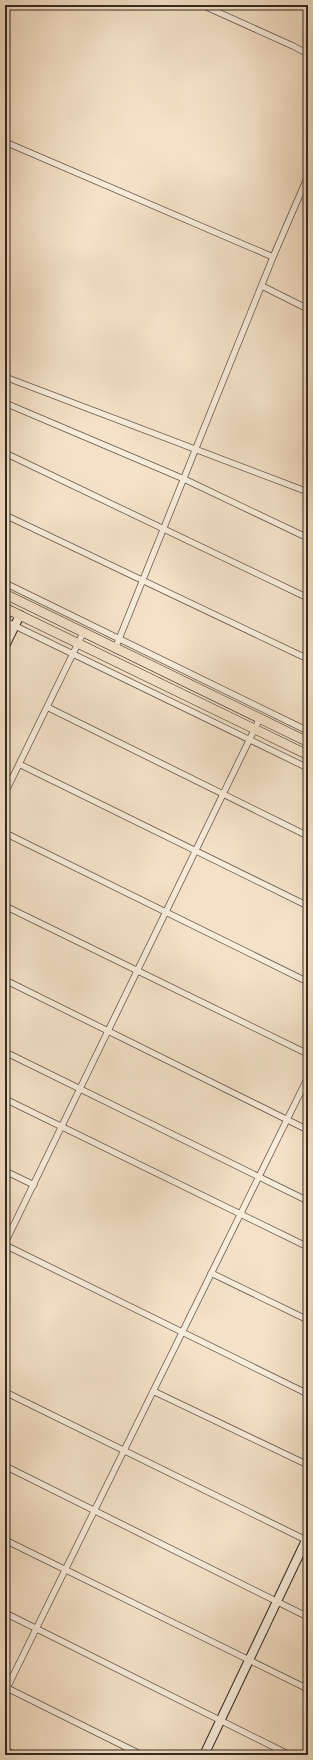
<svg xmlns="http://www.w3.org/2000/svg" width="313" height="1760" font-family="'IM FELL Double Pica',serif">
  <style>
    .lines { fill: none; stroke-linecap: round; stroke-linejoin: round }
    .street-casing { stroke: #64564a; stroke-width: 7 }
    .secondary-casing { stroke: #342821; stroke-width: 10 }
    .primary-casing { stroke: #342821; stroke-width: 10 }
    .street { stroke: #f8ecdb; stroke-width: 5.5 }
    .secondary { stroke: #f8ecdb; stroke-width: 8 }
    .primary { stroke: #f4e1c7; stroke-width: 9 }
  </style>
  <rect width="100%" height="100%" fill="#f4e1c7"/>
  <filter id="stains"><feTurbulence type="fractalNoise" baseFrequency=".005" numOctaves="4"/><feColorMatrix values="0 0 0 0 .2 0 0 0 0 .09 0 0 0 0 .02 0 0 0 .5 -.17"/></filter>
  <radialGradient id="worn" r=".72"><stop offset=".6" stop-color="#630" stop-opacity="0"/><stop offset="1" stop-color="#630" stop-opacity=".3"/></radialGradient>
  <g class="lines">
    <defs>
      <path id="street" d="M202 5 293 46 308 54
        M5 142 273 257
        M262 286 308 309
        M5 377 308 492
        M5 403 184 479 308 538
        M5 453 308 598
        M5 515 308 659
        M5 583 308 731
        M5 621 308 768
        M115 649 273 257 308 176
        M47 707 308 836
        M19 764 308 906
        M5 793 83 633
        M5 833 308 982
        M5 906 308 1054
        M5 980 308 1130
        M5 1052 308 1201
        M5 1099 308 1247
        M5 1171 34 1185
        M5 1243 260 718
        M5 1245 308 1394
        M211 1273 308 1320
        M153 1391 308 1465
        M5 1392 308 1541
        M5 1466 308 1617
        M5 1540 308 1689
        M5 1613 290 1755
        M5 1687 142 1755
        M5 1692 308 1077
        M5 1750 16 1755"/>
      <path id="secondary" d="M5 618 9 610
        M5 646 20 615
        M204 1755 308 1536"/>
      <path id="primary" d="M5 594 308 742
        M5 608 308 755"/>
    </defs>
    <!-- street casing -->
    <use href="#street" class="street-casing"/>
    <!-- secondary casing -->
    <use href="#secondary" class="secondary-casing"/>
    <!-- primary casing -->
    <use href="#primary" class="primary-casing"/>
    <!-- street -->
    <use href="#street" class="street"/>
    <!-- secondary -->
    <use href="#secondary" class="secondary"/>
    <!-- primary -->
    <use href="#primary" class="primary"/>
  </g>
  <!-- margin -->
  <rect width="313" height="1760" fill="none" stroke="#f4e1c7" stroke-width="20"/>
  <rect x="6" y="6" width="301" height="1748" fill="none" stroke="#342821" stroke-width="2"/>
  <rect x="10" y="10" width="293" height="1740" fill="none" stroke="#342821"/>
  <rect width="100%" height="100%" filter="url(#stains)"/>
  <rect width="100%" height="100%" fill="url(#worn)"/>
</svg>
